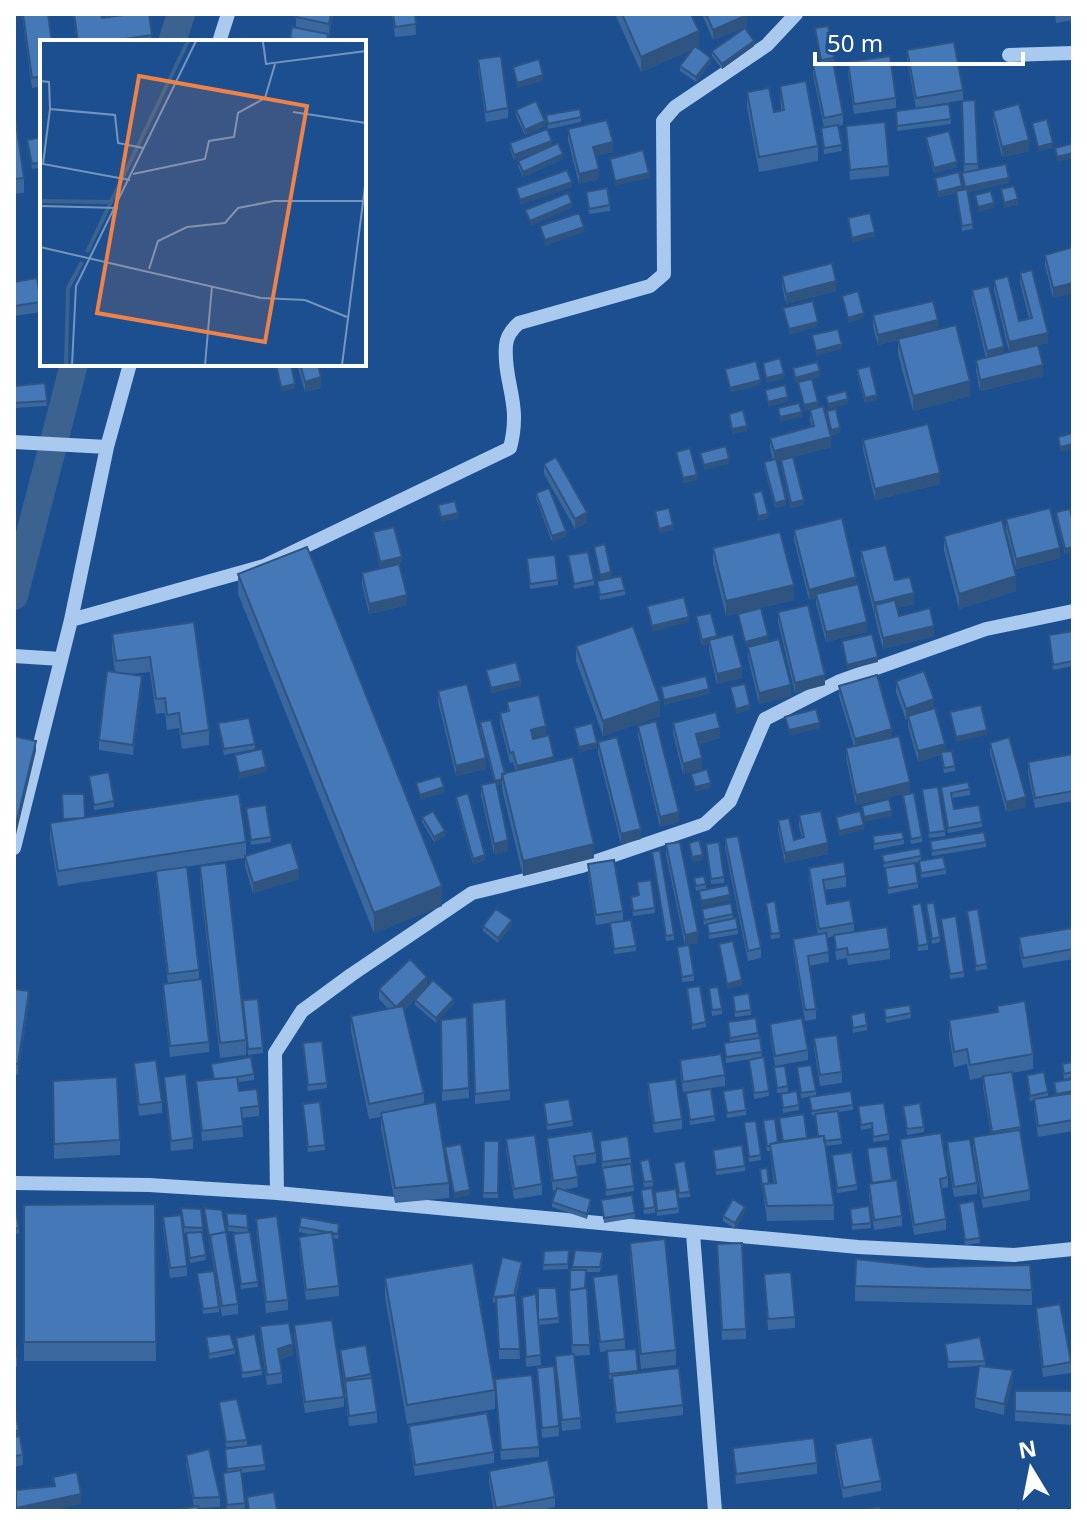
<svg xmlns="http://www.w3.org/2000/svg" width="1087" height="1525" font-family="'Noto Sans',sans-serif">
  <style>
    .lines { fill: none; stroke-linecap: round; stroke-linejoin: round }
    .canal { stroke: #3c6290; stroke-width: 28 }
    .minor { stroke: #a9c9ee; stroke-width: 14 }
    .wall { fill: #3a679d }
    .shaded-wall { fill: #305480 }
    .building { fill: #4478b7; stroke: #305480; stroke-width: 2 }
    .inset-river { fill: none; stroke: #3c6290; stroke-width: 4 }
    .inset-road { fill: none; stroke: #7695bc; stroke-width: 2 }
    .view { fill: #ee8249; fill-opacity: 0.15; stroke: #ee8249; stroke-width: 4 }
    .inset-edge { fill: none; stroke: #fff; stroke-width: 4 }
  </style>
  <rect width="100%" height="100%" fill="#1b4f8f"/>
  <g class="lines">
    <!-- canal -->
    <path class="canal" d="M172 42 181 14
      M14 596 74 364"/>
    <!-- minor -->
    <path class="minor" d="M219 42 228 14
      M1009 55 1073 53
      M14 442 107 447
      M71 620 264 566 510 448C522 402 503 383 506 345 507 335 512 329 519 323L650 286 664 274 663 121 675 107 767 45 796 14
      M14 656 61 659
      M14 848 71 620 107 447 130 364
      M14 1183 149 1185 277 1193 858 1247 1014 1255 1073 1249
      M277 1193 275 1053 302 1011 351 975 472 893 582 866 705 824 730 801 765 719 840 681 986 629 1073 611
      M693 1234 715 1511"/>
  </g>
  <!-- wall -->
  <path class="wall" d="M14 14H48L42 42V113L40 87 32 88 22 15 14 17Z
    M73 14H101L102 18H106L105 14H149L152 42H77Z
    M333 14 328 42H290V38L314 31 296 27V17Z
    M392 14H415L416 35 395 37Z
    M615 14H691L699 46 697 47 711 63 696 82 680 71V66L693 49 641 72Z
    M702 14H746L747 26 713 40Z
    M1055 14H1073V20L1056 23Z
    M815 28 834 58 833 63 843 114V125L838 126 842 151 824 154 821 133V128H824L813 75V65L821 64Z
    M754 46 722 69 712 56V51Z
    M907 50 963 90V100L916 108 907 60Z
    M478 59 508 108V118L486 122 478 69Z
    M848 62 896 98V108L854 114 848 73Z
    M780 86 818 146V161L759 172 747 107V92L774 112 781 110Z
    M975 100 978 170 1009 183 968 192 973 229 962 231 956 193 938 197 935 178 962 190 965 189 962 179V173H964L962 101Z
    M516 110 545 126 525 135 516 116Z
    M896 111 951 119V124L897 131Z
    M993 111 1029 151 1002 157 993 121Z
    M546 115 581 117V122L548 129Z
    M14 124 24 178V193L14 194Z
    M846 126 889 166V176L850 180Z
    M568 129 613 152 595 156 599 179 579 184 568 140Z
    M42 137V167L32 169 27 140Z
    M926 137 957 167 934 173 926 142Z
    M510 143 552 146 563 159 523 177 518 166V161L545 149 514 160 510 149Z
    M586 192 610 205V211L589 214Z
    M1073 247V293L1053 298 1045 265V255Z
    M1020 273 1048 343 1038 345 1043 376 980 391 976 371V360L986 358 972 300V290L1004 353 1009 352 994 290V280L1019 321 1029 318 1020 283Z
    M782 276 836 291 786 304 782 286Z
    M14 282 41 302V312L14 316Z
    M873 315 938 329 970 396 913 411 898 354V340L878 345 873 326Z
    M297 364H318L321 388 305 392Z
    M857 369 877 400 865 403 857 374Z
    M45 383 47 406 14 408V386Z
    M810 410 831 447 793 457 804 505 791 508 781 465V460L776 461 786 505 775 508 764 467V462L773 460 770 448V438L812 427 810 420Z
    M863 440 940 484 875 500 863 450Z
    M544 464 587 522 575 529 544 474Z
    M536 493 566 536 552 542 536 498Z
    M1070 509 1065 554 1056 518V512Z
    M1006 519 1060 558 1016 569 1006 530Z
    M794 530 856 584 867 632 826 642 816 604V598L809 600 794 540Z
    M373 532 402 562 380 567 373 537Z
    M944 536 1016 591 959 609 944 551Z
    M713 548 794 600 726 616 713 563Z
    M861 551 895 580 914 604 897 608 899 616 934 636 883 649 861 561Z
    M568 555 594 580V585L574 589Z
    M527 558 558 580V585L530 589Z
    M362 573 407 605 369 614 362 584Z
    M238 574 442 906 374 933 238 594Z
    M597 581 625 590V595L600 600Z
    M778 612 825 685 795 693 778 622Z
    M696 616 742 678 717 684 709 650V644L702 645 696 621Z
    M194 622 209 730V745L182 749 179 728 167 730 165 713 156 714 150 672 130 674 142 686 133 755 99 750V740L115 672 112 649V634Z
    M1073 631V666L1053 670 1049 635Z
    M576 646 660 716 603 736 576 661Z
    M748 647 791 696 759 704 748 657Z
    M896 681 934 709 945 752 955 766V771L944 773 941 755 918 762 908 726V719L906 720 896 692Z
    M839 686 892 738 910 792 856 805 846 758V748L854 746 839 696Z
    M438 691 486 769 456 776 438 702Z
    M507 702 546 736 554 762 594 858 523 876 502 789V784L497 785 508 851 494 854 481 795V785L494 782 480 728V722L505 774 516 771 513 762 510 763 500 723V713L507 711Z
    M218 723 255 744V749L224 755Z
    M673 723 720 738 698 744 702 769 683 774 673 733Z
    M638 726 679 822 660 827 638 736Z
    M598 742 641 839 621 844 598 753Z
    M990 743 1026 807 1006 812 990 753Z
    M1073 754V801L1035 808 1028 773V762Z
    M89 776 114 801V807L94 810Z
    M941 787 970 789V795L952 798 954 809 982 822V827L948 833Z
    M922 789 945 831V836L929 838Z
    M62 794 85 818 246 842V856L299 879 253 893 245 866V858L158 871 199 970V980L209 1042V1052L170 1057 163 995V984H168L156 881V871L58 886 50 838V823L63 821Z
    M903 795 922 837V842L911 844Z
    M456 797 485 860 473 864 456 802Z
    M246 808 271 837V842L251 845Z
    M799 815 828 854 785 863 778 830V820L794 840 802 838 799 826Z
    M422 817 445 836 434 842 422 822Z
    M873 836 904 839V844L874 850Z
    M725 838 761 948V958L748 961 725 848Z
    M930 841 986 842V847L932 856Z
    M666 844 698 943 685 945 666 855Z
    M706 844 724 877V883L711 884Z
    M652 852 674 935V940L666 941Z
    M882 855 921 856V860L946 869V874L921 878 919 862 884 868Z
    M588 864 623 911V921L596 925 588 874Z
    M200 866 246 1040V1055L220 1058 200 881Z
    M809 868 846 876V887L824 890 827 904 854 923V932L890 949V959L848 965 847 958 836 960 834 936 827 938 829 962 809 966 816 1009V1019L805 1021 793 949V939L818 935 809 878Z
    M885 868 918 883V888L888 894Z
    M694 878 706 884V889L696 891Z
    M637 882 655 908V913L633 916 631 897 638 895Z
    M766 903 780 933V938L771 939Z
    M926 904 940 937V942L932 944Z
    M912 905 928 944V950L918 951Z
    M702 909 733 914V918L738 929V934L709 939 707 924 704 925Z
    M967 911 987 964V969L976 971Z
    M941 919 964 972V977L950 979Z
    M610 923 636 946V951L614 954Z
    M512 925 498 943 483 931V926Z
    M1073 933V959L1023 968 1019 947V937Z
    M677 947 694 975V981L682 982Z
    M427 986 454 1004 436 1023 415 1005V1000L421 993 404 1010 424 1093V1104L449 1183V1198L395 1203 381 1128V1117L369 1119 351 1031V1016L388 1009 379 999V989Z
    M687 988 706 1022V1027L692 1030Z
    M709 988 722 1009V1014L712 1016Z
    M14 989 29 1001 18 1075 14 1074Z
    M733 996 751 1010V1015L735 1017Z
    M472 1003 510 1090V1100L475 1104Z
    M243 1006 263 1048V1053L248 1055Z
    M884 1009 911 1013V1018L886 1023Z
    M851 1015 867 1025V1030L853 1033Z
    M467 1017 469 1098 442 1101 441 1020Z
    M949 1020 1033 1054V1069L1012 1073 1030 1190V1200L983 1208 973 1148V1137L991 1134 983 1087V1077L970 1080 967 1064 954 1067 949 1035Z
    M728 1022 758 1033 762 1057 726 1063 724 1043 730 1042Z
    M770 1024 808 1050V1060L775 1066 770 1034Z
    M814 1038 842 1072V1083L820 1086 814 1048Z
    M303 1048 327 1083V1088L308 1091Z
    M680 1060 725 1075V1086L683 1092 680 1070Z
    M749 1060 769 1091V1096L754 1099Z
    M1073 1062V1077L1064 1079 1062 1064Z
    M134 1063 162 1102V1113L139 1116 134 1073Z
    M211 1064 254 1074V1080L238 1082 239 1091 259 1106V1116L242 1118 243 1137 202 1141 196 1081 213 1079Z
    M774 1067 788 1086V1092L777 1093Z
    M797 1067 816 1091V1096L801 1098Z
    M1027 1075 1048 1092V1097L1055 1096 1054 1082 1073 1079V1131L1038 1137 1034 1109V1100L1030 1101Z
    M164 1077 193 1138V1149L171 1151Z
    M53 1081 120 1140V1155L54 1159Z
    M648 1083 682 1119V1129L654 1133 648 1093Z
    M723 1091 746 1110V1115L727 1118Z
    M686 1093 715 1116V1121L690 1125Z
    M781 1094 799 1105V1110L783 1113Z
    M809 1097 853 1105V1110L838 1112 842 1144 825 1146 834 1205V1220L767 1221 760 1169 769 1184 774 1183 770 1151H767L763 1120 778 1142H782L779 1118 807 1138 818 1137 815 1115 812 1116Z
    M544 1103 573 1121V1126L547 1130Z
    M858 1106 889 1134V1140L873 1142 872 1128 861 1130Z
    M903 1106 924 1127V1132L907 1135Z
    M303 1109 325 1145V1150L308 1152Z
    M744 1122 761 1155V1160L749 1162Z
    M547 1138 596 1153V1163L576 1166 578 1187 563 1190 591 1205 587 1219 552 1207V1202L556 1190 553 1191 547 1148Z
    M506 1139 542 1184V1195L514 1199 506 1149Z
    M900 1139 948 1177V1187L941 1189 946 1219V1230L914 1235 900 1150Z
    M484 1141H499L498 1198H483Z
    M600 1141 631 1158V1163L602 1167Z
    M947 1142 977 1183V1194L954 1197 947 1153Z
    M867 1148 892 1181 902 1216V1226L874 1230 869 1194V1184H872Z
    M713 1150 745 1166V1171L716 1175Z
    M832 1155 857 1185V1190L837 1193Z
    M640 1161 653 1181V1186L644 1187Z
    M674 1163 690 1192V1197L679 1198Z
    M602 1168 634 1186V1191L606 1196Z
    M641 1190 655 1207V1213L644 1214Z
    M655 1192 679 1208V1213L657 1216Z
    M601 1200 635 1213V1218L604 1223Z
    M155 1204 156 1361H24V1205Z
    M959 1204 980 1238V1243L965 1245Z
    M181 1208 203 1228 202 1233 206 1260 190 1263 186 1233H191H184Z
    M204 1208 238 1304V1314L222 1316Z
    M850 1209 871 1223V1228L852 1230Z
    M14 1211 19 1228V1233L14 1234Z
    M745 1212 735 1229 723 1221V1216Z
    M226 1213 247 1214 248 1232 258 1287 241 1289 233 1234 242 1233 228 1231Z
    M163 1217 187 1266V1276L170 1278 163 1227Z
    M256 1219 288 1300V1310L266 1313 256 1229Z
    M299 1227 339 1229 338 1239 332 1238 339 1286V1296L306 1300 299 1247V1237L312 1235 299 1232Z
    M630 1243 676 1350V1365L641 1369 630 1257Z
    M569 1250 568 1269 543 1270 544 1251Z
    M717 1255 746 1329V1339L722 1340Z
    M603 1257 600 1272H585V1288L590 1355 574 1356 581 1429 562 1431 555 1356 572 1354 569 1300 572 1267Z
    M522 1267 516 1295 520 1359H499L496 1302 493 1303V1297Z
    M927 1267 1032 1290V1305L855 1301V1286Z
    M197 1273 219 1307V1312L203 1314Z
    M764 1274 795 1317V1328L768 1330Z
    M593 1277 625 1339V1349L600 1352Z
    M385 1278 495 1390V1409L407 1424 385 1297Z
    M522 1297 538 1318H559V1323L538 1325 541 1365 526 1367Z
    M1036 1308 1071 1362V1373L1043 1377 1036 1318Z
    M294 1325 344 1397V1407L305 1413 294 1335Z
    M260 1326 293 1355 280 1359 282 1373V1383L267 1385 260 1336Z
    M206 1337 235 1349V1354L209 1359Z
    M236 1338 262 1370V1375L242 1378Z
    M14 1340 17 1357V1367L14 1368Z
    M945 1344 985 1361V1366L1013 1380 1004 1415 975 1408V1398L979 1366 948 1368Z
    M636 1349 638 1373 683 1405V1415L616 1423 612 1379H609L607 1351Z
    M340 1350 371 1374 377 1412V1423L349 1426Z
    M537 1368 559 1426V1436L542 1438Z
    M495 1379 539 1447V1457L501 1460Z
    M1015 1391H1072V1425L1015 1421Z
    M219 1402 247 1440V1446L226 1447Z
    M14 1407 23 1455V1465L14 1467Z
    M409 1426 494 1452V1463L415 1476 409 1437Z
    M835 1444 881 1481V1491L843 1498 835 1455Z
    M733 1448 817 1463V1474L736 1484Z
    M225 1454 265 1465V1470L241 1473 245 1508 227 1511 223 1478V1473L227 1472Z
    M186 1455 220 1497V1507L198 1508 194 1506 186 1465Z
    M489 1471 555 1497V1507L536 1511H494L489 1482Z"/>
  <!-- shaded-wall -->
  <path class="shaded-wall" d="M107 14H138L107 22Z
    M331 14H333L329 35V24Z
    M747 15V26L713 40V30Z
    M699 31V46L641 72V57Z
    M754 41V46L722 69V64Z
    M711 58V63L696 82V77Z
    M543 75V81L517 88V83Z
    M545 121V126L525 135V130Z
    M1029 140V151L1002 157V147Z
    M552 141V146L514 160V155Z
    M613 142V152L593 157V147Z
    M1053 143V148L1038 152V147Z
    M1073 153V158L1057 162V157Z
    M563 154V159L523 177V172Z
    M957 162V167L934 173V168Z
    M599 169V179L579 184V174Z
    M649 173V178L615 186V181Z
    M1009 178V183L965 193V187Z
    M572 182V187L520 205V200Z
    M962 186V191L938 197V192Z
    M1018 199V205L1004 208V203Z
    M572 203V208L530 226V221Z
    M994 203V208L978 212V207Z
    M584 227V232L545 246V240Z
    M875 232V237L852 243V238Z
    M836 281V291L786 304V294Z
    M1073 283V293L1053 298V288Z
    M864 313V318L848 323V318Z
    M938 320V331L878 345V335Z
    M818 322V327L789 335V329Z
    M1048 333V343L1009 352V342Z
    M842 344V349L816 356V351Z
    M1004 347V358L987 361V351Z
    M1043 365V376L980 391V380Z
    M820 371V377L795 383V378Z
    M784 374V379L766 383V378Z
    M321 377V388L305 392V382Z
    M761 380V385L730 393V388Z
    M970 381V396L913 411V396Z
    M295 384V389L281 392V387Z
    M877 395V400L865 403V398Z
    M788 397V402L768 407V402Z
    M848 399V404L828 409V404Z
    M818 402V407L804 411V405Z
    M802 412V417L780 422V417Z
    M747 426V431L732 434V429Z
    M840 428V433L831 436V430Z
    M831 437V447L774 462V451Z
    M1073 444V449L1060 452V447Z
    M729 459V464L704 470V465Z
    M940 473V484L875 500V489Z
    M697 475V480L683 484V478Z
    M786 500V505L775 508V503Z
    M804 500V505L791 508V503Z
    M587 512V522L575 529V519Z
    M458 513V518L441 522V517Z
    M768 514V519L758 521V516Z
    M673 525V530L659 534V529Z
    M566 531V536L552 542V536Z
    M1073 547V552L1065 554V549Z
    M1060 548V558L1016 569V559Z
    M402 557V562L380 567V562Z
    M611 572V577L600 580V575Z
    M1016 576V591L959 609V594Z
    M856 577V588L816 594V598L809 600V590Z
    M794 585V600L726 616V601Z
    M914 593V604L877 613 875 605V613H874V603Z
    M407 595V605L369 614V604Z
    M689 617V622L652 632V626Z
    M867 622V632L826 642V632Z
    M934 626V636L883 649V638Z
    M717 636V642L709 640V644L702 645V640Z
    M768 636V641L745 647V642Z
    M878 657V662L847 670V665Z
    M742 668V678L717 684V674Z
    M825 675V685L795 693V683Z
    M142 676V686L133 755V745Z
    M521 681V686L491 694V688Z
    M791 685V696L759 704V693Z
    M709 689V694L664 705V700Z
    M934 699V710L906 720V709Z
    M660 701V716L603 736V721Z
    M750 705V710L736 714V709Z
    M820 723V728L789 736V730Z
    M546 726V736L531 741V730Z
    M720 728V738L696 744V734Z
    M892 729V739L855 750V739Z
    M987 730V735L956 742V737Z
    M36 741V751L14 843V833Z
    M597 743V748L579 753V747Z
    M945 744V754L918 762V751Z
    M554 757V767L517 777V766Z
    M486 758V769L456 776V766Z
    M702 758V769L683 774V764Z
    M266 767V772L239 779V773Z
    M502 779V784L495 786V781Z
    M910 782V792L856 805V795Z
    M711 783V788L695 792V787Z
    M444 787V793L420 800V795Z
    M1026 797V807L1006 812V802Z
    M892 811V816L864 822V817Z
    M679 812V822L660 827V817Z
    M864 825V830L839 836V831Z
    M641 829V839L621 844V834Z
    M445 831V836L434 842V837Z
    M508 840V851L494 854V844Z
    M828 843V854L785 863V853Z
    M594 844V858L523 876V861Z
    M485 855V860L473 864V859Z
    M703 855V860L692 862V857Z
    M299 869V879L253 893V883Z
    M442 886V906L374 933V913Z
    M730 895V901L701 907V901Z
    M512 920V925L498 943V938Z
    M698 932V943L685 945V935Z
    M427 977V987L396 1017V1007Z
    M742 980V986L727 989V984Z
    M29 991V1001L18 1075V1064Z
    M454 999V1004L436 1023V1018Z
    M470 1190V1195L454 1199V1193Z
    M745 1207V1212L735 1229V1223Z
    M293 1344V1355L278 1359V1349Z
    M1013 1370V1380L1004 1415V1404Z
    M19 1430V1441L14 1442V1432Z
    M81 1494V1504L50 1511H16V1508Z"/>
  <!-- building -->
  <path class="building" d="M23 14H48L52 42H42V76L32 78Z
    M74 14H101L102 18 131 14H149L152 35 104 42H78Z
    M296 14H331L329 24 296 17Z
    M393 14H415L416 24 395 27Z
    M622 14H691L699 31 641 57Z
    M706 14H746L747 15 713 30Z
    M828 26 834 58 821 60 815 28Z
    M292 27 328 34 327 42H312L290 38Z
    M745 28 754 41 722 64 712 51Z
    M954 42 963 90 916 98 907 50Z
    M695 46 711 58 696 77 680 66Z
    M501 56 508 108 486 112 478 59Z
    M890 56 896 98 854 104 848 62Z
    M539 59 543 75 517 83 513 67Z
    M833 61 843 114 824 118 813 65Z
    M806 81 818 146 759 157 747 92 769 88 774 112 784 110 780 86Z
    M42 83V103L40 84Z
    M975 100 978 164H964L962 101Z
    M536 101 545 121 525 130 516 110Z
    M949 104 951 119 897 126 896 111Z
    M1019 104 1029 140 1002 147 993 111Z
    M580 109 581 117 548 124 546 115Z
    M1047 119 1053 143 1038 147 1032 123Z
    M607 120 613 142 593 147 599 169 579 174 568 129Z
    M885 122 889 166 850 170 846 126Z
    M16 123 24 178 14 179V124Z
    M838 125 842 145 824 148 821 128Z
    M547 129 552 141 514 155 510 143Z
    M949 131 957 162 934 168 926 137Z
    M42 137V162L32 164 27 140Z
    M558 143 563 154 523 172 518 161Z
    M1073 143V153L1057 157 1055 148Z
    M643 150 649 173 615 181 610 159Z
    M1006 164 1009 178 965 187 962 173Z
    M567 170 572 182 520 200 516 188Z
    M959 172 962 186 938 192 935 178Z
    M1014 186 1018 199 1004 203 1001 189Z
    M607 188 610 205 589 209 586 192Z
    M967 189 973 224 962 226 956 191Z
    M991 191 994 203 978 207 975 195Z
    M568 193 572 203 530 221 525 210Z
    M579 213 584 227 545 240 540 226Z
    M870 213 875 232 852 238 848 218Z
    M1073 247V283L1053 288 1045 255Z
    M832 263 836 281 786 294 782 276Z
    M1032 270 1048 333 1009 342 994 280 1008 276 1019 321 1032 318 1020 273Z
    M37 278 41 302 14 306V282Z
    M989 286 1004 347 987 351 972 290Z
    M858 291 864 313 848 318 842 296Z
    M813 301 818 322 789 329 783 308Z
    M933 301 938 320 878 335 873 315Z
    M956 325 970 381 913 396 898 339Z
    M838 329 842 344 816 351 812 335Z
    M1038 345 1043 365 980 380 976 360Z
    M780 358 784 374 766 378 763 363Z
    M756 361 761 380 730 388 725 369Z
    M817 362 820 371 795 378 793 368Z
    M276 364H291L295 384 281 387Z
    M300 364H318L321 377 305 382Z
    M870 366 877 395 865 398 857 369Z
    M812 379 818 402 804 405 798 382Z
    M45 383 47 401 14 403V386Z
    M785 385 788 397 768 402 765 390Z
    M846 391 848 399 828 404 826 396Z
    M799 403 802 412 780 417 778 408Z
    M823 406 831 437 774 451 770 438 814 426 810 410Z
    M836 409 840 428 831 430 827 411Z
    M743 410 747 426 732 429 729 414Z
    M928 424 940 473 875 489 863 440Z
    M1073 433V444L1060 447 1058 437Z
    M726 446 729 459 704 465 700 453Z
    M690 448 697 475 683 478 676 452Z
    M556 457 587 512 575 519 544 464Z
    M793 457 804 500 791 503 781 460Z
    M776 459 786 500 775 503 764 462Z
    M549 488 566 531 552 536 536 493Z
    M762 491 768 514 758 516 753 493Z
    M455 501 458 513 441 517 438 505Z
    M669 508 673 525 659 529 655 511Z
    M1050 508 1060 548 1016 559 1006 519Z
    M1070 509 1073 523V547L1065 549 1056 512Z
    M842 518 856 577 809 590 794 530Z
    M1002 520 1016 576 959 594 944 536Z
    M394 527 402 557 380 562 373 532Z
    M780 532 794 585 726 601 713 548Z
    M605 544 611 572 600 575 594 547Z
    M886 545 895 580 910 577 914 593 874 603 861 551Z
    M307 547 442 886 374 913 238 574Z
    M588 552 594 580 574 584 568 555Z
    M555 555 558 580 530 584 527 558Z
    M399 564 407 595 369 604 362 573Z
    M621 576 625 590 600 595 597 581Z
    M858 584 867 622 826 632 816 594Z
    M684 597 689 617 652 626 647 606Z
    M895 600 899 616 930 608 934 626 883 638 875 605Z
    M808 605 825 675 795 683 778 612Z
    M761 608 768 636 745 642 738 614Z
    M711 613 717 636 702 640 696 616Z
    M194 622 209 730 182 734 179 713 167 715 165 698 156 699 150 657 116 661 112 634Z
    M633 626 660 701 603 721 576 646Z
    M1073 631V661L1053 665 1049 635Z
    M733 634 742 668 717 674 709 640Z
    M872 634 878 657 847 665 842 641Z
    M779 639 791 685 759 693 748 647Z
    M516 662 521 681 491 688 486 670Z
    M107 671 142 676 133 745 99 740Z
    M924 671 934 699 906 709 896 681Z
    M877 675 892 729 855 739 839 686Z
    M706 676 709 689 664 700 661 687Z
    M467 684 486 758 456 766 438 691Z
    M745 684 750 705 736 709 730 687Z
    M539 695 546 726 531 730 533 739 549 735 554 757 517 766 513 752 510 753 500 713 509 711 507 702Z
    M981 705 987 730 956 737 950 712Z
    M935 708 945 744 918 751 908 716Z
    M816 709 820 723 789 730 785 717Z
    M716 712 720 728 696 734 702 758 683 764 673 723Z
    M249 718 255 744 224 749 218 723Z
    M491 720 505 774H502V779L495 781 480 722Z
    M656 721 679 812 660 817 638 726Z
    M592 723 597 743 579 747 574 728Z
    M14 736 36 741 14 833Z
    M899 736 910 782 856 795 846 748Z
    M617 737 641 829 621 834 598 742Z
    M1009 737 1026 797 1006 802 990 743Z
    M262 749 266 767 239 773 235 755Z
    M952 751 955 766 944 768 941 752Z
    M1073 754V791L1035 798 1028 762Z
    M573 757 594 844 523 861 502 774Z
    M707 769 711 783 695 787 691 774Z
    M109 772 114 801 94 805 89 776Z
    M440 776 444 787 420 795 416 783Z
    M496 782 508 840 494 844 481 785Z
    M968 782 970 789 951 793 954 809 979 805 982 822 948 828 941 787Z
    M938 787 945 831 929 833 922 789Z
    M468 793 485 855 473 859 456 797Z
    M914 793 922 837 911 839 903 795Z
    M62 794H84L85 818 63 819Z
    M239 794 246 842 58 871 50 823Z
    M889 799 892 811 864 817 862 806Z
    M266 805 271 837 251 840 246 808Z
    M433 811 445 831 434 837 422 817Z
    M821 811 828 843 785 853 778 820 789 818 794 840 804 837 799 815Z
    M860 811 864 825 839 831 836 817Z
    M902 832 904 839 874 844 873 836Z
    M984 832 986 842 932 851 930 841Z
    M738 836 761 948 748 951 725 838Z
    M699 840 703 855 692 857 689 843Z
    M291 842 299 869 253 883 245 856Z
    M680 842 698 932 685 935 666 844Z
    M719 842 724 877 711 879 706 844Z
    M920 848 921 856 884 863 882 855Z
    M660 850 674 935 666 936 652 852Z
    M943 857 946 869 921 873 919 861Z
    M614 860 623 911 596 915 588 864Z
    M844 862 846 876 823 880 827 904 850 900 854 923 819 929 809 868Z
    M226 863 246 1040 220 1043 200 866Z
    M915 863 918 883 888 888 885 868Z
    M187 867 199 970 168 974 156 871Z
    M704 876 706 884 696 886 694 878Z
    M651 880 655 908 633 911 631 897 639 895 637 882Z
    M728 885 730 895 701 901 699 891Z
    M775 901 780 933 771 934 766 903Z
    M934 902 940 937 932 939 926 904Z
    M731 903 733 914 704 920 702 909Z
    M921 903 928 944 918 946 912 905Z
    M496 909 512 920 498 938 483 926Z
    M978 909 987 964 976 966 967 911Z
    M956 916 964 972 950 974 941 919Z
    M736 918 738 929 709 934 707 924Z
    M631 920 636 946 614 949 610 923Z
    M887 927 890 949 848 955 847 948 836 950 834 935Z
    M1072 928 1073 949 1023 958 1019 937Z
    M826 933 829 952 808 956 816 1009 805 1010 793 939Z
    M733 941 742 980 727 984 719 944Z
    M689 945 694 975 682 977 677 947Z
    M410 959 427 977 396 1007 379 989Z
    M202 979 209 1042 170 1046 163 984Z
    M433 980 454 999 436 1018 415 1000Z
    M700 986 706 1022 692 1025 687 988Z
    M718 987 722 1009 712 1010 709 988Z
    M14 989 29 991 18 1064H14Z
    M749 993 751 1010 735 1012 733 996Z
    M258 999 263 1048 248 1049 243 1000Z
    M506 999 510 1090 475 1094 472 1003Z
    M1025 1001 1033 1054 970 1065 967 1049 954 1052 949 1020 998 1012 997 1006Z
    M910 1005 911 1013 886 1018 884 1009Z
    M403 1006 424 1093 369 1104 351 1016Z
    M865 1012 867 1025 853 1028 851 1015Z
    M467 1017 469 1088 442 1091 441 1020Z
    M756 1018 758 1033 730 1038 728 1022Z
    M802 1018 808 1050 775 1056 770 1024Z
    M837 1035 842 1072 820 1075 814 1038Z
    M760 1038 762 1052 726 1057 724 1043Z
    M322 1041 327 1083 308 1085 303 1043Z
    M721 1054 725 1075 683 1082 680 1060Z
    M251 1057 254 1074 237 1077 214 1079 211 1064Z
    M764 1057 769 1091 754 1093 749 1060Z
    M156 1060 162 1102 139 1105 134 1063Z
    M1073 1062V1072L1064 1074 1062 1064Z
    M811 1065 816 1091 801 1093 797 1067Z
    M785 1066 788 1086 777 1088 774 1067Z
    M1012 1072 1021 1127 992 1132 983 1076Z
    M1044 1072 1048 1092 1030 1096 1027 1075Z
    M186 1074 193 1138 171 1141 164 1077Z
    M117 1077 120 1140 54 1144 53 1081Z
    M237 1077 239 1091 257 1089 259 1106 241 1108 243 1126 202 1131 196 1081Z
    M676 1079 682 1119 654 1123 648 1083Z
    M1073 1079V1091L1056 1094 1054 1082Z
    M743 1088 746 1110 727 1113 723 1091Z
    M711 1089 715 1116 690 1120 686 1093Z
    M797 1091 799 1105 783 1108 781 1094Z
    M851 1091 853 1105 812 1111 809 1097Z
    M1073 1093V1120L1038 1126 1034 1099Z
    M569 1099 573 1121 547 1125 544 1103Z
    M320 1102 325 1145 308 1147 303 1104Z
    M436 1102 449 1183 395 1188 381 1113Z
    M884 1103 889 1134 873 1137 872 1123 861 1125 858 1106Z
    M920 1103 924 1127 907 1129 903 1106Z
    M838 1111 842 1139 824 1141V1136H818L815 1114Z
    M804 1114 807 1138 783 1141 779 1118Z
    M775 1119 778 1142 770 1144V1146H767L763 1120Z
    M756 1121 761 1155 749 1157 744 1122Z
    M1020 1130 1030 1190 983 1198 973 1137Z
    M592 1131 596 1153 574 1156 578 1177 553 1181 547 1138Z
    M941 1133 948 1177 940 1179 946 1219 914 1225 900 1139Z
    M535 1135 542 1184 514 1189 506 1139Z
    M628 1136 631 1158 602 1162 600 1141Z
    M824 1136 834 1205 767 1206 763 1184 776 1183 770 1144Z
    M970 1139 977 1183 954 1187 947 1142Z
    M484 1141H499L498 1193H483Z
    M461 1144 470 1190 454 1193 445 1147Z
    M742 1145 745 1166 716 1170 713 1150Z
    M887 1146 892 1180 872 1183 867 1148Z
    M852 1152 857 1185 837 1188 832 1155Z
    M649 1159 653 1181 644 1182 640 1161Z
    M685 1161 690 1192 679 1193 674 1163Z
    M631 1164 634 1186 606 1190 602 1168Z
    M767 1168 769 1184H763L762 1186 760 1169Z
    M897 1180 902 1216 874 1220 869 1184Z
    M557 1188 591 1199 587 1214 552 1202Z
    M652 1188 655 1207 644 1209 641 1190Z
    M676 1189 679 1208 657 1211 655 1192Z
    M632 1195 635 1213 604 1218 601 1200Z
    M733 1199 745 1207 735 1223 723 1216Z
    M974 1201 980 1238 965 1240 959 1204Z
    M155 1204 156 1342H24V1205Z
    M869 1206 871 1223 852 1225 850 1209Z
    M181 1208 201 1209 203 1228 184 1227Z
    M204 1208 222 1210 226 1232 210 1235 211 1237H209Z
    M14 1211H16L19 1228 14 1229Z
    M226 1213 247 1214 248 1228 228 1226Z
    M181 1215 187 1266 170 1268 163 1217Z
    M277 1216 288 1300 266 1302 256 1219Z
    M301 1217 339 1224 338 1234 299 1227Z
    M202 1232 206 1255 190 1258 186 1233Z
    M226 1232 238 1304 222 1306 210 1235Z
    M250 1232 258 1282 241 1284 233 1234Z
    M332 1232 339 1286 306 1290 299 1237Z
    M665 1239 676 1350 641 1354 630 1243Z
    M742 1243 746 1329 722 1330 717 1244Z
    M569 1250 568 1264 543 1265 544 1251Z
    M575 1250 603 1252 600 1267H572Z
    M502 1257 522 1262 514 1295 493 1297Z
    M856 1259 927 1267 1030 1265 1032 1290 855 1286Z
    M473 1263 495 1390 407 1405 385 1278Z
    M570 1270H586L585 1288 570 1290Z
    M214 1271 219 1307 203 1309 197 1273Z
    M791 1272 795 1317 768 1319 764 1274Z
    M618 1274 625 1339 600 1342 593 1277Z
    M538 1288H556L559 1318 538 1320Z
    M587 1288 590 1345H572L569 1290Z
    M536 1294 541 1355 526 1357 522 1297Z
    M516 1295 520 1349H499L496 1298Z
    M1060 1304 1071 1362 1043 1367 1036 1308Z
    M332 1320 344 1397 305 1402 294 1325Z
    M289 1323 293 1344 278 1349 282 1373 267 1375 260 1326Z
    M230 1334 235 1349 209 1354 206 1337Z
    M255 1334 262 1370 242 1373 236 1338Z
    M980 1337 985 1361 948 1362 945 1344Z
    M14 1340 17 1357H14Z
    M366 1345 371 1374 345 1379 340 1350Z
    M636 1349 638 1371 609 1374 607 1351Z
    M574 1354 581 1418 562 1420 555 1356Z
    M554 1366 559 1426 542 1428 537 1368Z
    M979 1366 1013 1370 1004 1404 975 1398Z
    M679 1368 683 1405 616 1413 612 1376Z
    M532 1375 539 1447 501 1450 495 1379Z
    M372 1378 377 1412 349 1416 345 1381Z
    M1015 1391H1072V1415L1015 1411Z
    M237 1399 247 1440 226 1442 219 1402Z
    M14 1407 19 1430 14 1432Z
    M487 1413 494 1452 415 1465 409 1426Z
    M20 1436 23 1455 14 1456V1437Z
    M872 1437 881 1481 843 1488 835 1444Z
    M814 1438 817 1463 736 1474 733 1448Z
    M262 1444 265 1465 227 1469 225 1449Z
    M209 1449 220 1497 194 1498 186 1455Z
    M548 1460 555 1497 496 1508 489 1471Z
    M241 1470 245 1503 227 1505 223 1473Z
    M77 1472 81 1494 16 1508V1490L55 1486 53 1477Z
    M274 1492 277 1511H249L247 1497Z
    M198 1506 199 1511H169Z
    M879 1507 880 1511H858Z"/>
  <!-- overview -->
  <g transform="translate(40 40)">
    <rect width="326" height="326" fill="#1b4f8f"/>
    <path class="inset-river" d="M0 161 70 162M47 212 148 1M26 325 28 248 42 222"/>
    <path class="inset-road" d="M223 2 226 24 326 11M0 41 9 42 10 69 75 75 78 103 103 108M10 69 3 124 90 140M253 72 326 83M93 134 165 119 169 101 194 97 198 73 225 58 235 24M0 166 78 168M0 207 221 258 265 260 307 277M109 229 118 201 147 187 185 183 198 168 234 161H323M32 325 36 246 156 1M165 325 172 246M302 325 326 139"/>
    <path class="view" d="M99 36 267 66 225 302 57 273Z"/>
    <rect width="326" height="326" class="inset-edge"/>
  </g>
  <!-- border -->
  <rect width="1087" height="1525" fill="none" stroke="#ffffff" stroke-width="32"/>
  <!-- north arrow -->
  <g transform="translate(1031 1469) rotate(350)" stroke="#1b4f8f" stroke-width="6" paint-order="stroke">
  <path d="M0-6L14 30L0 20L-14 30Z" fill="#ffffff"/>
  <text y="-12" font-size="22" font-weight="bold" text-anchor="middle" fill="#ffffff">N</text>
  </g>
  <!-- scale -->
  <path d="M815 52v12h208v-12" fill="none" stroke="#ffffff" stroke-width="4"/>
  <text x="827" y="52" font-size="24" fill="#ffffff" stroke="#1b4f8f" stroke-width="6" paint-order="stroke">50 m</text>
</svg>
